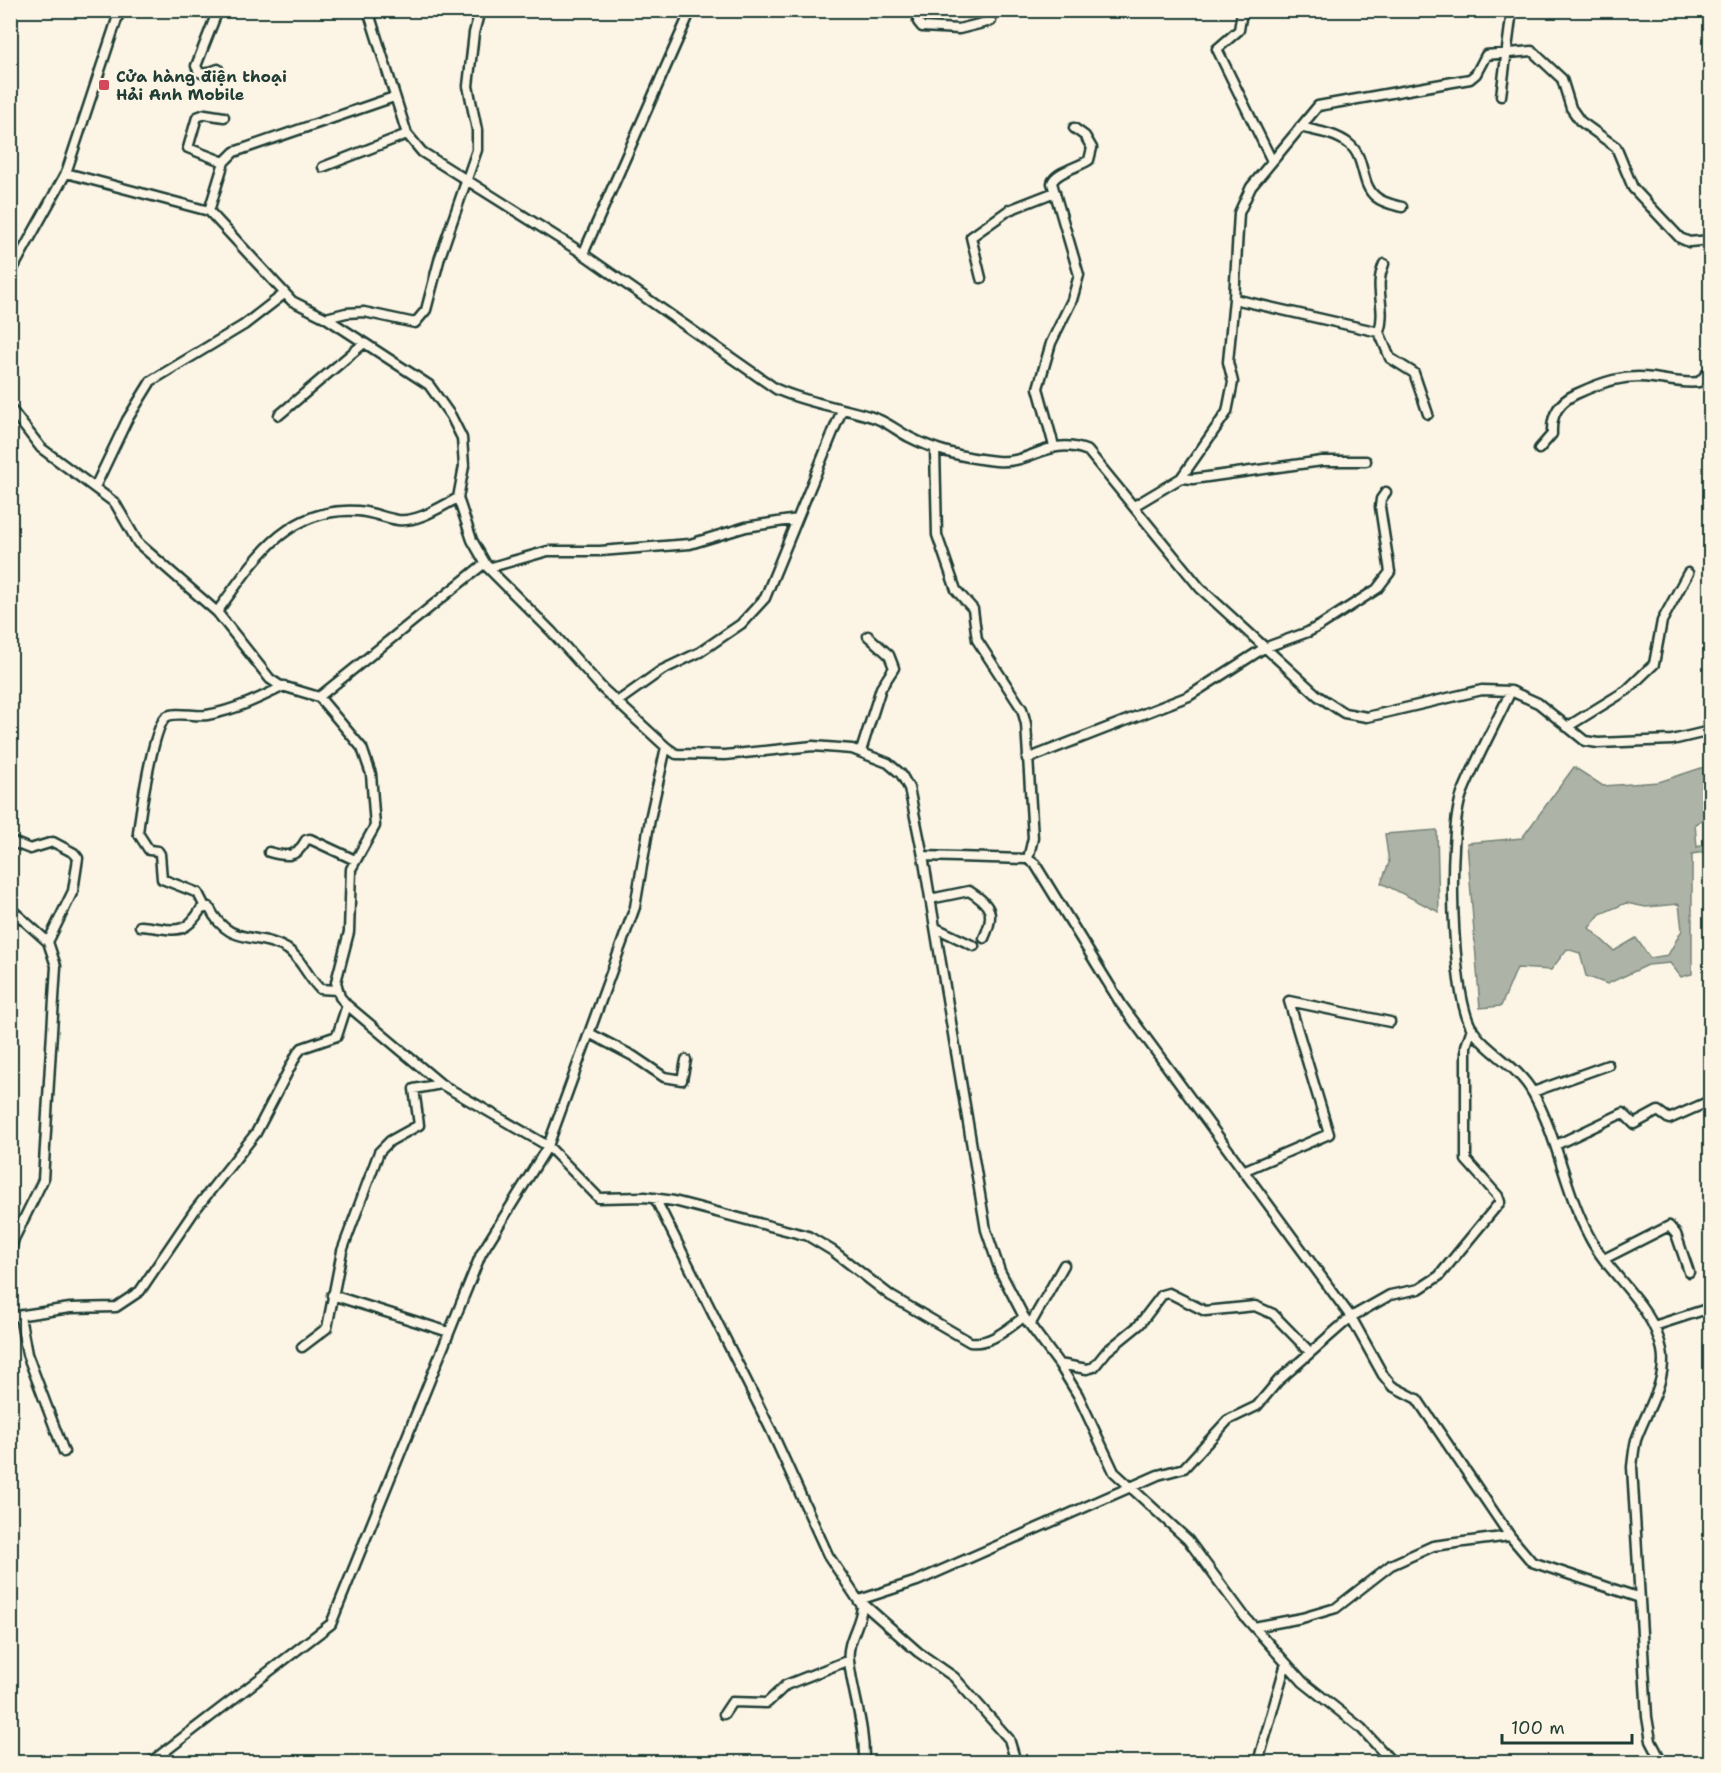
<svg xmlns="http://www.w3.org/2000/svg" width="1721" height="1773" font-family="'Shantell Sans',sans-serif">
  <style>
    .water { fill: #aeb3a7; stroke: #758479; stroke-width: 1.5; fill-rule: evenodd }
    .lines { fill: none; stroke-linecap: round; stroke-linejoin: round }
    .minor-casing { stroke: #1f3d34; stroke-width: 13 }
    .minor { stroke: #fcf5e5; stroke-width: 8 }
    .poi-dot { fill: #d1495b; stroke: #fcf5e5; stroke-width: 2 }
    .labels { text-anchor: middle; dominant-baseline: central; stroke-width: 4.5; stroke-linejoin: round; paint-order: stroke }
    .poi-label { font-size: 16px; font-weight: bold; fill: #1f3d34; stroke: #fcf5e5; text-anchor: start }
  </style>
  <rect width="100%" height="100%" fill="#fcf5e5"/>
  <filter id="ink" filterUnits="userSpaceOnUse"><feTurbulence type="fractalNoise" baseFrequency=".0167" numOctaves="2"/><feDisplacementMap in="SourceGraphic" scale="12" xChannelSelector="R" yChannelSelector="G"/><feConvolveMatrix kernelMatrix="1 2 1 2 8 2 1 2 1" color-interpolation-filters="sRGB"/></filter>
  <g filter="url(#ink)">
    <!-- water -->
    <path class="water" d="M1710 765V815L1695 824 1697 847 1710 843V851L1692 854V974L1681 977 1670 963 1648 965 1607 984 1586 976 1580 953 1567 949 1551 970 1517 968 1501 1006 1480 1008 1467 843 1522 838 1574 767 1603 786 1659 782ZM1626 903 1646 907 1679 904 1682 930 1668 955 1650 958 1636 938 1614 951 1589 928 1600 914Z
      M1437 830 1439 912 1381 883 1389 863 1385 834Z"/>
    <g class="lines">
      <defs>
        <path id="minor" d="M218 10 196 66 199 72 204 74 218 69
          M368 10 407 134 422 152 576 249 776 389C807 403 840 407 872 417 886 421 896 430 909 437 936 451 966 458 996 461 1032 465 1048 435 1088 451L1200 588 1318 696 1344 713 1367 717 1482 690 1511 691 1538 703 1585 741 1598 743 1672 740 1710 731
          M919 10 918 22 922 27 959 29 991 21
          M1242 12 1239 30 1217 49 1272 161
          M1501 96 1512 10
          M224 117 205 114 197 117 188 148 224 162
          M1300 127C1316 131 1335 133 1349 144 1366 157 1360 185 1376 197 1383 203 1394 205 1402 207
          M323 167 407 134
          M66 173 209 211 292 301 326 318 429 385 451 416 462 438 464 466 458 498 472 540 488 568 551 631 603 689 666 747 676 754 725 755 813 746 852 749 888 763 901 774 909 788 923 856 986 1230 1000 1271 1024 1317 1059 1364 1078 1395 1114 1472 1188 1540 1245 1617 1303 1682 1361 1728 1392 1762
          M209 211 224 162 234 152 394 97
          M583 254 691 10
          M1384 264C1373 288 1387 307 1379 332L1390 358 1414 373 1428 414
          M10 274 66 173 120 10
          M981 278 971 237 1009 210 1055 192
          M1234 299 1379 332
          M326 318 346 313 364 312 415 323 426 310 440 257 477 150V130L468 86 474 33 480 10
          M10 408 41 448 115 503 138 543 217 612 270 679 279 685 319 697 362 748 371 774 375 826 351 869 349 932 336 982 340 997 347 1005 441 1084 548 1146 599 1198 645 1197 674 1201 808 1236 833 1251 891 1296 970 1342C991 1345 1008 1328 1024 1317
          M279 415 363 344
          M1054 446 1038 388 1051 343 1072 300 1079 275 1052 183C1055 172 1079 167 1089 160L1092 148 1085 136 1074 128
          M935 448 937 535 956 590 973 609 977 640 1022 709 1026 724 1033 838 1028 859
          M1539 449 1552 434C1551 414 1559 402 1576 394 1602 382 1624 374 1653 378 1668 380 1684 384 1699 382L1710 370
          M1181 478 1193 479 1322 461H1366
          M95 487 127 420 151 381 244 325 284 294
          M1134 506 1181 478 1227 412 1233 382 1228 362 1234 299 1239 213 1251 187 1318 106 1470 79 1476 74 1486 55 1532 51 1562 79 1571 108 1580 121 1616 147 1633 188 1680 238 1689 242 1710 240
          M488 568 548 551H600L690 544 746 527 797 519
          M217 612C254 561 286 506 358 511 372 512 385 518 398 520 419 522 440 507 458 498
          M1511 691C1495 725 1476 759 1462 794 1447 834 1451 990 1471 1027 1484 1051 1517 1064 1533 1093 1558 1138 1565 1191 1589 1236 1609 1276 1652 1303 1662 1350 1668 1381 1646 1411 1636 1440 1634 1448 1633 1458 1632 1467L1647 1717 1651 1741 1662 1762
          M319 697 485 563
          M617 702 662 670 700 652 741 624 765 598 842 410
          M1567 727 1627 690 1654 664 1662 621 1688 573
          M861 751 881 688 894 668 889 655 868 636
          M1027 759 1189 696 1264 648 1308 632 1321 625 1377 589 1390 572 1380 507 1381 499 1386 492
          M10 841 30 849 53 842 74 853 78 858 73 891 48 942
          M269 852C287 857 296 858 306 840L310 839 355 860
          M923 856 1028 859 1035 864 1121 1004 1351 1317 1383 1375 1392 1386 1417 1399 1510 1536
          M930 899 969 891C992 905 995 914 984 938
          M205 907 198 893 162 879 160 854 158 851 149 850 138 833C140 815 153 727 166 717 174 711 196 717 207 715 235 710 258 699 284 686
          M10 908 48 942 56 966 43 1180 14 1239 10 1253
          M140 926C172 928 183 939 201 909L209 907C229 948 257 931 287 949 301 958 308 978 320 989L337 990
          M936 928 974 946
          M589 1033 633 1056 664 1077 682 1080 686 1060
          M1533 1092 1608 1065
          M1556 1145 1623 1113 1634 1124 1658 1111 1669 1119 1710 1101
          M1243 1171 1329 1134 1289 1001 1390 1022
          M655 1198 771 1430 828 1555 862 1606C861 1625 846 1641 849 1661 853 1696 865 1725 864 1762
          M1604 1259 1669 1226 1676 1234 1689 1272
          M332 1295 449 1332
          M20 1316 27 1354 64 1452
          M10 1317 70 1308 116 1307 140 1291 195 1210 256 1133 297 1054 302 1048 337 1036 347 1005
          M1030 1325 1064 1265
          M1654 1326 1710 1308
          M302 1347 327 1328 342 1251 379 1152 390 1141 419 1125 414 1089 441 1084
          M1059 1364 1087 1369 1094 1367 1107 1351 1139 1325 1162 1295 1169 1293 1205 1311 1255 1306 1273 1314 1310 1352
          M1254 1627 1302 1618 1336 1608 1391 1565 1433 1546 1510 1536 1532 1562 1640 1598
          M724 1714 732 1702 767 1703 786 1685 849 1660
          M151 1762 331 1624 481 1254 548 1146 635 907 650 819 666 747
          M1016 1762 1009 1739 954 1677 918 1652 859 1600 917 1581 1158 1475 1184 1468 1228 1420 1257 1406 1278 1381 1351 1317 1390 1295 1419 1289 1439 1276 1500 1202 1498 1196 1466 1160V1046L1472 1028
          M1258 1762 1286 1663"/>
      </defs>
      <!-- minor casing -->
      <use href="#minor" class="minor-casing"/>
      <!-- minor -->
      <use href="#minor" class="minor"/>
    </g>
  </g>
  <!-- markers -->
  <rect class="poi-dot" x="98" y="79" width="12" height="12" rx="3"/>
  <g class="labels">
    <!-- poi labels -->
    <g class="poi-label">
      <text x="116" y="76">Cửa hàng điện thoại<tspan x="116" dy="18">Hải Anh Mobile</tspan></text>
    </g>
  </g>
  <!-- margin -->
  <rect width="1721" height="1773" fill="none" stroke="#fcf5e5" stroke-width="36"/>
  <rect x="18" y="18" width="1685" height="1737" fill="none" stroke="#1f3d34" stroke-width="2" filter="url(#ink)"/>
  <!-- scale -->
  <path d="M1502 1734v9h130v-9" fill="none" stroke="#1f3d34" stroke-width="3"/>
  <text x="1511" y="1734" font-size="18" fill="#1f3d34" stroke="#fcf5e5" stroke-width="4.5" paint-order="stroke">100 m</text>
</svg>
